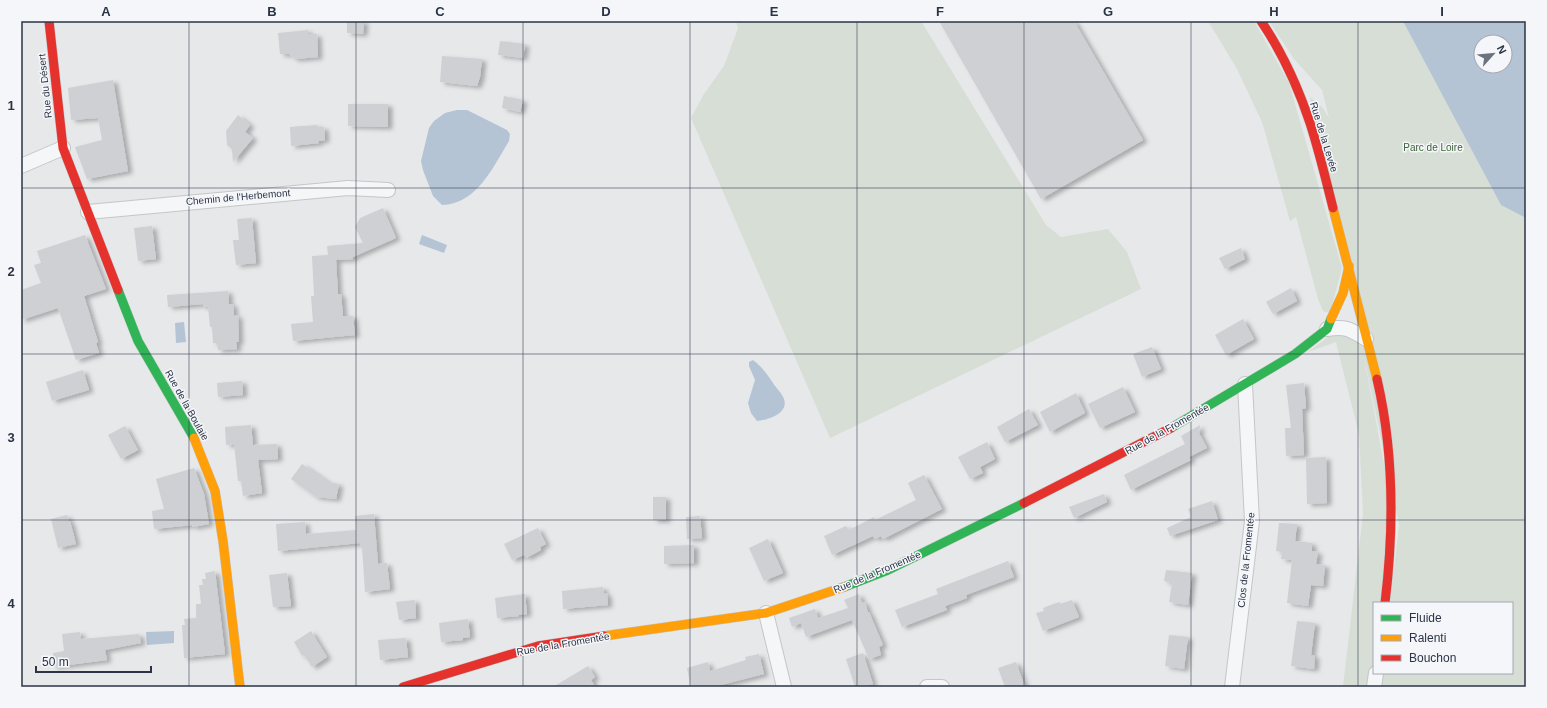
<svg xmlns="http://www.w3.org/2000/svg" width="1547" height="708" font-family="Helvetica,sans-serif">
  <style>
    .green { fill: #d6ded6; fill-rule: evenodd }
    .water { fill: #b4c4d5; fill-rule: evenodd }
    .building { fill: #ced0d3; filter: url(#shadow) }
    .lines { fill: none; stroke-linecap: round; stroke-linejoin: round }
    .street-casing { stroke: #c4c6c8; stroke-width: 16 }
    .fast-casing { stroke: #c4c6c8; stroke-width: 10 }
    .slow-casing { stroke: #c4c6c8; stroke-width: 10 }
    .jam-casing { stroke: #c4c6c8; stroke-width: 10 }
    .street { stroke: #f5f6f7; stroke-width: 14 }
    .fast { stroke: #30b455; stroke-width: 9 }
    .slow { stroke: #ff9f0a; stroke-width: 9 }
    .jam { stroke: #e5322d; stroke-width: 9 }
    .grid { fill: none; stroke: #2b3445; stroke-width: 1; stroke-opacity: 0.55 }
    .labels { text-anchor: middle; dominant-baseline: central; stroke-width: 3; stroke-linejoin: round; paint-order: stroke }
    .street-label { font-size: 10px; fill: #2b3445; stroke: #f4f6f9 }
    .park-label { font-size: 10px; fill: #3f6138; stroke: #f4f6f9 }
    .neatline { fill: none; stroke: #2b3445; stroke-width: 1.5 }
    .grid-label { font-size: 13px; text-anchor: middle; font-weight: bold; fill: #2b3445 }
  </style>
  <defs>
    <filter id="shadow"><feDropShadow dx="4.5" dy="2.5" stdDeviation="2" flood-color="#0004"/></filter>
  </defs>
  <rect width="100%" height="100%" fill="#e6e8ea"/>
  <!-- green -->
  <path class="green" d="M736 21H921L1046 225 1061 237 1108 229 1127 252 1141 289 830 438 691 118 704 94 724 66 738 28Z
    M1208 21H1254L1289 83 1342 268 1330 313 1323 311 1318 299 1296 217 1290 221 1262 122 1237 69Z
    M1269 21H1526V687H1381L1382 673H1512V603H1390L1399 525 1310 97 1323 108 1329 118 1322 90 1294 59ZM1481 42H1505V66H1481Z
    M1336 331 1361 341 1388 486 1382 603H1374V662L1371 687H1343L1363 514 1359 434 1336 342 1308 352Z"/>
  <!-- water -->
  <path class="water" d="M1403 21H1526V218L1501 205ZM1481 42H1505V66H1481Z
    M457 110H467L507 130 510 134 509 141C493 167 477 204 442 205L433 196 423 170 421 161 429 128 434 121 445 113Z
    M422 235 447 245 444 253 419 244Z
    M184 322 186 342 176 343 175 323Z
    M753 360C762 367 767 374 773 383 776 388 782 393 784 399 789 414 767 420 757 421L751 413 748 403 755 380 749 366V362Z
    M174 631V643L147 645 146 632Z"/>
  <!-- building -->
  <path class="building" d="M347 21H364L363 34 347 33Z
    M939 21H1074L1143 140 1041 199Z
    M308 30V34H317L318 57 295 59 289 54H280L278 33Z
    M500 41 525 44 523 58 498 55Z
    M442 56 482 59 480 77 477 86 440 82Z
    M113 80 128 171 87 179 75 147 102 140 98 118 71 120 68 88Z
    M504 96 523 100 520 112 502 108Z
    M348 104H388V127L348 126Z
    M238 115 250 125 245 132 253 138 233 162 232 149 227 145 226 131Z
    M317 125V127H324L325 140 318 141 319 143 291 146 290 127Z
    M383 208 396 238 353 257V259L336 260 338 294H341L343 316H353L355 335 293 341 291 324 313 322 311 296H314L312 256 328 255 327 246 363 243 355 227 360 218Z
    M252 218 256 263 236 265 233 240H239L237 219Z
    M152 226 156 259 138 261 134 228Z
    M85 235 106 289 84 296 98 342 96 343 99 353 76 360 58 308 21 320V290L41 283 34 265 41 263 37 251Z
    M1241 248 1245 259 1225 269 1219 258Z
    M1291 288 1297 301 1273 314 1266 302Z
    M228 291 229 304H233L234 316 238 315 239 342H236L237 349 218 350 217 343H213L212 327H210L208 307H203V304L168 307 167 295Z
    M1243 319 1254 339 1226 355 1215 335Z
    M1152 347 1161 369 1142 377 1133 354Z
    M83 370 89 390 52 401 46 382Z
    M242 381 243 395 218 397 217 383Z
    M1304 383 1306 408 1302 409 1304 455 1286 456 1285 428H1291L1286 385Z
    M1123 387 1135 412 1100 428 1088 404Z
    M1076 393 1085 413 1050 432 1040 412Z
    M1029 409 1038 425 1005 442 997 427Z
    M251 425 253 445 277 444 278 459 258 460 262 493 243 496 241 481H238L234 444 226 445 225 427Z
    M1200 425 1199 433 1207 448 1189 457 1191 460 1131 490 1124 475 1185 444 1181 436Z
    M125 426 138 450 121 459 108 435Z
    M987 442 995 459 980 467 983 473 970 479 958 457Z
    M1326 457 1327 503 1307 504 1306 458Z
    M302 464 328 482 339 484 336 499 316 497 291 479Z
    M194 468 204 494 209 524 193 527 192 525 154 529 152 511 164 509 156 479Z
    M924 475 942 509 883 539 881 536 875 539 873 536 832 555 824 536 846 526 849 530 874 517 875 520 916 500 908 483Z
    M1104 494 1107 502 1074 518 1069 507Z
    M653 497H666V520H653Z
    M1212 501 1218 520 1170 536 1167 528 1191 517 1188 509Z
    M374 514 378 564 387 563 390 589 365 592 362 547H360V543L278 551 276 524 305 522 306 534 356 530 355 516Z
    M67 515 69 522 70 521 76 544 58 548 51 519Z
    M700 516 702 538 687 539 686 517Z
    M1279 523 1297 524 1295 541 1312 543V551L1318 552 1316 564 1325 565 1323 586 1311 585 1308 606 1287 603 1292 560 1281 559 1282 552 1276 551Z
    M538 528 546 544 540 547 541 550 526 558 524 555 512 560 504 544Z
    M768 539 783 573 764 581 749 548Z
    M694 545V563L664 564V546Z
    M1008 561 1014 577 966 595 967 598 945 606 947 610 902 627 895 610 938 594 936 589Z
    M1166 570 1192 573 1188 605 1169 602 1172 583 1164 581Z
    M215 571 225 654 184 658 182 625H185L184 619 196 618V604H201L199 585H203L202 579H206L205 573Z
    M287 573 291 606 273 607 269 575Z
    M603 587 604 594 607 593 608 605 563 609 562 591Z
    M525 594 527 614 518 615 519 616 497 618 495 598Z
    M859 594 862 603 865 602 868 613 869 612 883 645 879 647 881 655 869 659 852 620 806 637 801 623 792 627 789 618 815 609 818 618 848 608 844 600Z
    M415 600 416 618 399 620 396 602Z
    M1072 600 1079 617 1043 631 1036 613 1044 611 1043 608 1053 604 1060 602V604Z
    M468 619 470 637 463 638V640L441 642 439 623Z
    M1297 621 1315 623 1311 655 1315 656 1314 669 1291 666Z
    M311 631 327 657 312 667 304 655 302 656 294 642Z
    M80 632 81 639 139 634 141 643 105 650 107 660 53 667V653L64 651 62 634Z
    M1169 635 1188 637 1184 669 1165 666Z
    M406 638 408 657 380 660 378 640Z
    M863 653 873 684 863 687H855L846 659Z
    M759 654 764 674 713 687H691L687 668 708 662 710 671 746 660 745 657Z
    M1016 662 1025 687H1005L998 668Z
    M588 666 595 677 591 680 595 687H553Z"/>
  <g class="lines">
    <defs>
      <path id="street" d="M21 166 63 148
        M88 212 348 188 388 190
        M1327 329C1346 326 1350 329 1366 339
        M766 613 784 687
        M927 687H942
        M1232 687 1252 521 1245 384
        M1374 687 1376 673"/>
      <path id="fast" d="M118 290 138 341 194 438
        M1171 428 1295 354 1327 329 1331 319
        M844 587 888 570 1024 503"/>
      <path id="slow" d="M1333 208 1377 379
        M1331 319 1343 293 1349 266
        M194 438 215 491 223 541 240 687
        M604 636 766 613 844 587"/>
      <path id="jam" d="M49 21 63 148 118 290
        M1261 21C1282 52 1298 87 1310 123 1319 151 1326 180 1333 208
        M1377 379C1394 452 1394 529 1385 603
        M1024 503 1171 428
        M403 687 538 646 604 636"/>
    </defs>
    <!-- street casing -->
    <use href="#street" class="street-casing"/>
    <!-- fast casing -->
    <use href="#fast" class="fast-casing"/>
    <!-- slow casing -->
    <use href="#slow" class="slow-casing"/>
    <!-- jam casing -->
    <use href="#jam" class="jam-casing"/>
    <!-- street -->
    <use href="#street" class="street"/>
    <!-- fast -->
    <use href="#fast" class="fast"/>
    <!-- slow -->
    <use href="#slow" class="slow"/>
    <!-- jam -->
    <use href="#jam" class="jam"/>
  </g>
  <!-- grid -->
  <path class="grid" d="M189 21V687M356 21V687M523 21V687M690 21V687M857 21V687M1024 21V687M1191 21V687M1358 21V687M21 188H1526M21 354H1526M21 520H1526"/>
  <g class="labels">
    <!-- street labels -->
    <g class="street-label">
      <text transform="translate(45 86) rotate(-96)">Rue du Désert</text>
      <text transform="translate(1324 137) rotate(73)">Rue de la Levée</text>
      <text transform="translate(238 197) rotate(-5)">Chemin de l'Herbemont</text>
      <text transform="translate(187 405) rotate(61)">Rue de la Boulaie</text>
      <text transform="translate(1167 429) rotate(-29)">Rue de la Fromentée</text>
      <text transform="translate(1246 560) rotate(-84)">Clos de la Fromentée</text>
      <text transform="translate(877 572) rotate(-23)">Rue de la Fromentée</text>
      <text transform="translate(563 644) rotate(-10)">Rue de la Fromentée</text>
    </g>
    <!-- park labels -->
    <g class="park-label">
      <text x="1433" y="147">Parc de Loire</text>
    </g>
  </g>
  <!-- border -->
  <rect width="1547" height="708" fill="none" stroke="#f4f6f9" stroke-width="44"/>
  <!-- legend -->
  <rect x="1373" y="602" width="140" height="72" fill="#f4f6f9" stroke="#a4a8b1"/>
  <rect x="1381" y="615" width="20" height="6" fill="#30b455" stroke="#a4a8b1"/>
  <text x="1409" y="622" font-size="12" fill="#2b3445">Fluide</text>
  <rect x="1381" y="635" width="20" height="6" fill="#ff9f0a" stroke="#a4a8b1"/>
  <text x="1409" y="642" font-size="12" fill="#2b3445">Ralenti</text>
  <rect x="1381" y="655" width="20" height="6" fill="#e5322d" stroke="#a4a8b1"/>
  <text x="1409" y="662" font-size="12" fill="#2b3445">Bouchon</text>
  <!-- north arrow -->
  <g transform="translate(1493 54) rotate(63)"><circle r="19" fill="#f4f6f9" stroke="#a4a8b1"/>
  <path d="M0-3L7 15L0 10L-7 15Z" fill="#6c737f"/>
  <text y="-6" font-size="11" font-weight="bold" text-anchor="middle" fill="#2b3445">N</text>
  </g>
  <!-- scale -->
  <path d="M36 666v6h115v-6" fill="none" stroke="#2b3445" stroke-width="2"/>
  <text x="42" y="666" font-size="12" fill="#2b3445" stroke="#f4f6f9" stroke-width="3" paint-order="stroke">50 m</text>
  <rect x="22" y="22" width="1503" height="664" class="neatline"/>
  <g class="grid-label">
    <text x="106" y="16">A</text>
    <text x="272" y="16">B</text>
    <text x="440" y="16">C</text>
    <text x="606" y="16">D</text>
    <text x="774" y="16">E</text>
    <text x="940" y="16">F</text>
    <text x="1108" y="16">G</text>
    <text x="1274" y="16">H</text>
    <text x="1442" y="16">I</text>
    <text x="11" y="110">1</text>
    <text x="11" y="276">2</text>
    <text x="11" y="442">3</text>
    <text x="11" y="608">4</text>
  </g>
</svg>
